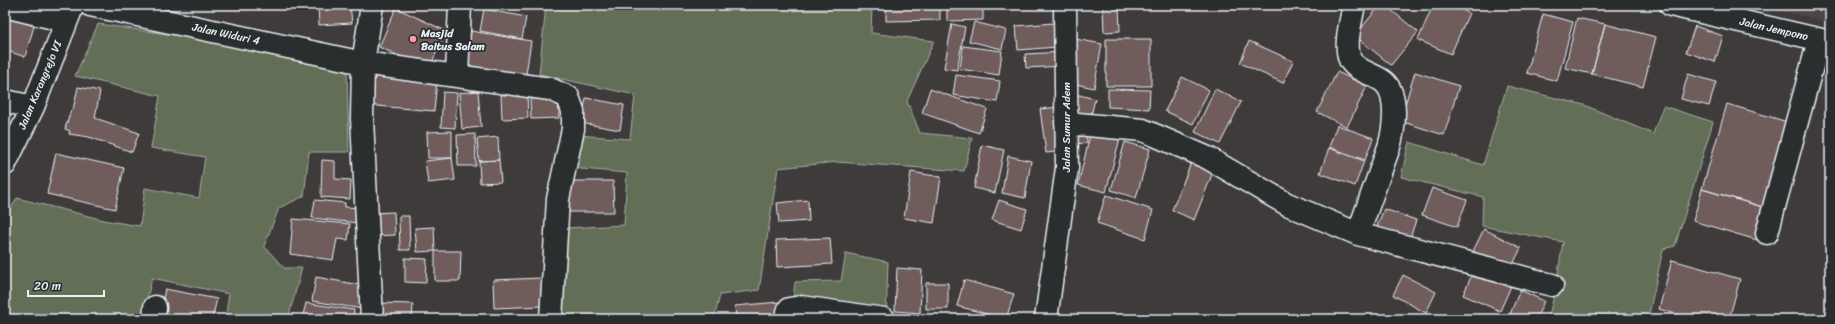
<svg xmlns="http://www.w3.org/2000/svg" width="1835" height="324" font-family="Sriracha,sans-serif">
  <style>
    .built { fill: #4d4544 }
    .green { fill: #626e56; stroke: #a5b0a7 }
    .building { fill: #6f5c5a; stroke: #e8f1f8 }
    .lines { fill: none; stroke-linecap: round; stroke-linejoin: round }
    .street-casing { stroke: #e8f1f8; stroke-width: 25 }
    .street { stroke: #2a2d2e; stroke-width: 22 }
    .poi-dot { fill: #ff9aa2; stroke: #2a2d2e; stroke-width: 1.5 }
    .labels { text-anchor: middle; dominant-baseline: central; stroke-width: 3.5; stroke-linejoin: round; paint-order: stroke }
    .street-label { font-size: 11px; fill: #e8f1f8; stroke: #2a2d2e }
    .poi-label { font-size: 11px; font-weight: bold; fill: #e8f1f8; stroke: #2a2d2e; text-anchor: start }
  </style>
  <rect width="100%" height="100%" fill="#3f3b3b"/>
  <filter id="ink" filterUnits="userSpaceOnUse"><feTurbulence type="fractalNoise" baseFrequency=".025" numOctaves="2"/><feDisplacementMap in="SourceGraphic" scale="8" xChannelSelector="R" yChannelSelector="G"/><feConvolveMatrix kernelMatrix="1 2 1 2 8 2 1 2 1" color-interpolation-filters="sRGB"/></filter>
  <g filter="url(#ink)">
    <!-- built -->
    <path class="built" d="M1758 5H1830V23Z"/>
    <!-- green -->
    <path class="green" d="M546 5H872L871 33 934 41 907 101 920 133 972 138 964 171 837 162 778 168 759 290 720 295 714 319H560L565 228 624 225 627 173 570 168 577 135 630 139 635 95 539 74Z
      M98 24 223 42 347 71 349 152H309L304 196 279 208 264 246 284 268H302L288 319H225L229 294 152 278 142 319H5V219L17 198 108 221 140 226 145 188 199 198 205 157 151 148 160 96 75 76Z
      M1507 86 1584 105 1653 134 1663 106 1713 122 1675 246 1663 249 1648 319H1548L1555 292 1563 242 1482 226 1483 197 1401 177 1409 142 1483 165Z
      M846 253 888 262 886 319H791L795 282 841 281Z"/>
    <!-- building -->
    <path class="building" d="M318 5H350L352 23 319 25Z
      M886 5H940V20L886 21Z
      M947 5H983V20L947 21Z
      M1380 5H1385L1418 32 1391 65 1355 36Z
      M1433 5H1451L1469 13 1451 54 1418 40Z
      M1119 6 1120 31 1104 32 1103 7Z
      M396 8 446 31 429 69 379 47Z
      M484 9 526 17 522 39 480 31Z
      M1543 14 1573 22 1557 81 1527 73Z
      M5 16 34 26 25 57 5 50Z
      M1577 18 1605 24 1592 74 1565 68Z
      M974 22 1006 30 1002 49 969 41Z
      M1054 23 1057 47 1018 50 1016 26Z
      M952 24 965 27 957 70 944 68Z
      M1605 24 1656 37 1643 87 1592 74Z
      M1695 26 1723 36 1715 62 1686 52Z
      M471 31 531 41 525 81 465 71Z
      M1075 39 1102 44 1094 88 1067 82Z
      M1106 39H1151V86H1106Z
      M1249 41 1293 61 1283 83 1240 63Z
      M963 46 1002 51 999 75 960 69Z
      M1064 52V66L1026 68 1025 54Z
      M1337 72 1367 86 1347 127 1317 112Z
      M1415 72 1459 86 1444 135 1400 121Z
      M1688 74 1716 82 1709 106 1681 99Z
      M956 75 1000 81 997 102 953 95Z
      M368 76 437 81 434 111 366 105Z
      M1182 77 1209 90 1193 124 1165 111Z
      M78 87 100 91 95 118 139 133 132 152 89 137 69 134 70 131 65 129 71 110H73Z
      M930 89 987 109 979 133 922 113Z
      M1108 89 1150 90 1149 109 1108 107Z
      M1215 89 1241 102 1220 144 1195 132Z
      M478 91 481 127 462 129 459 93Z
      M443 92 457 93 455 128 441 127Z
      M527 94 528 118 502 119 501 95Z
      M1075 94 1095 99 1090 120 1070 115Z
      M558 98 559 118 531 119 530 99Z
      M586 98 624 105 620 130 581 123Z
      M1727 104 1791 123 1766 208 1702 189Z
      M1059 107 1065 151 1046 153 1040 109Z
      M1337 125 1373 138 1365 160 1329 147Z
      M1086 129 1087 143 1072 144 1071 130Z
      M452 131V158H428L427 132Z
      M1091 131 1120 138 1106 192 1078 185Z
      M475 134 476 166H458L457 135Z
      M498 137 499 160 479 161 477 139Z
      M1125 142 1150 149 1136 198 1111 190Z
      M982 145 1004 150 995 193 974 188Z
      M1329 148 1364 161 1355 186 1320 173Z
      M56 153 124 168 115 209 47 194Z
      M1008 156 1031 161 1025 198 1002 193Z
      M452 158 455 180 428 183 425 161Z
      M1193 158 1215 167 1194 220 1172 210Z
      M322 160 335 161V179L351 180 350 199 321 197Z
      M499 160 501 182 480 183 479 161Z
      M911 172 941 177 934 223 904 218Z
      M564 181H613L614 212H564Z
      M1432 188 1467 200 1457 227 1422 215Z
      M1702 189 1766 208 1757 240 1693 221Z
      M1106 195 1153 210 1145 239 1097 223Z
      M315 200 345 203V207L359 208 358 223 312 218Z
      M808 200 809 221 779 223 777 203Z
      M999 200 1027 209 1021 229 992 220Z
      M1384 209 1416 220 1409 241 1376 229Z
      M394 212 395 235 373 236 372 213Z
      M399 216H409L410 250H400Z
      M293 219 350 224 348 240 337 239 333 260 290 254Z
      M434 227 435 251 417 252 415 228Z
      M1484 229 1521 248 1510 270 1473 251Z
      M830 238 832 264 777 267 776 240Z
      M435 251H461L460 281H435Z
      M405 258 427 259 426 283 405 282Z
      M1672 260 1740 279 1729 319H1693L1659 309Z
      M897 268 922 270 920 313 895 311Z
      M1474 270 1511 286 1500 311 1463 295Z
      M1403 275 1436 292 1426 313 1393 295Z
      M316 277 365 286 363 309 312 301Z
      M542 278 543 306 494 308 493 280Z
      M964 280 1014 294 1006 319 957 306Z
      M926 283H948V309H926Z
      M165 289 217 299 212 319H189L160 313Z
      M1520 290 1544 301 1536 319H1508Z
      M779 302 781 319H736L735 306Z
      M306 303 354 310 353 319H302Z
      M379 303 413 304 412 319H379Z
      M491 314 518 316V319H491Z"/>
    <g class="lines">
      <defs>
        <path id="street" d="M90 5 363 63 550 89 568 97 573 111V129L558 199 551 319
          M1354 5C1351 21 1345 41 1349 57 1353 71 1373 73 1384 82 1399 95 1394 130 1389 147L1358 234
          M1671 5 1830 42
          M5 6 66 21
          M457 75 460 5
          M5 101 33 107
          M1066 123 1143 130 1208 158 1287 204 1358 234 1552 285
          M5 164 33 107 73 5
          M1767 233 1819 40
          M154 319 155 307
          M372 319 362 119 363 63 372 5
          M786 319 789 309 801 307 884 319
          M1046 319 1067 168 1065 5"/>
      </defs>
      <!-- street casing -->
      <use href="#street" class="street-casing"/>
      <!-- street -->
      <use href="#street" class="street"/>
    </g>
  </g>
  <!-- markers -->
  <circle class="poi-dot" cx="413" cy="39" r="4"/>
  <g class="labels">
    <!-- street labels -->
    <g class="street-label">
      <text transform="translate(1774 29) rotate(13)">Jalan Jempono</text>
      <text transform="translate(226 34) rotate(12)">Jalan Widuri 4</text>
      <text transform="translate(40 85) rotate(-67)">Jalan Karangrejo VI</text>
      <text transform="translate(1066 127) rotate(-90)">Jalan Sumur Adem</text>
    </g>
    <!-- poi labels -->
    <g class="poi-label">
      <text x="421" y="33">Masjid<tspan x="421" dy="13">Baitus Salam</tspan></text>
    </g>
  </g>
  <!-- margin -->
  <rect width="1835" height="324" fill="none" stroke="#2a2d2e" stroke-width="20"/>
  <rect x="10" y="10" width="1815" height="304" fill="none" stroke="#e8f1f8" stroke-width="1.5" filter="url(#ink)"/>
  <!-- scale -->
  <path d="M28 290v6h76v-6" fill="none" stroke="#e8f1f8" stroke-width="2"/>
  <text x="34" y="290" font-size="12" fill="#e8f1f8" stroke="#2a2d2e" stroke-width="3" paint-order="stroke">20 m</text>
</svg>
